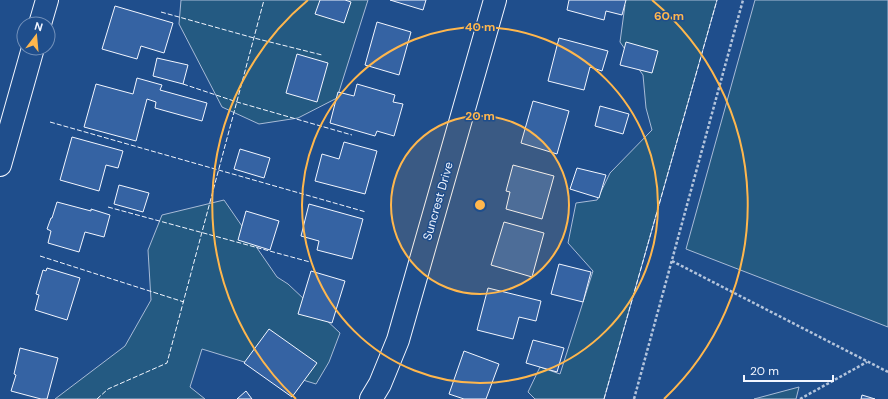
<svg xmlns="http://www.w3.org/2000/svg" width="888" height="399" font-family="'DM Sans',sans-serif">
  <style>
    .green { fill: #245a82; stroke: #a8bbd7 }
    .building { fill: #3563a3; stroke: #f2f6ff }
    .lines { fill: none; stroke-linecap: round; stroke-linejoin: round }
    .minor-casing { stroke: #f2f6ff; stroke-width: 24 }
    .path { stroke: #b3c4dc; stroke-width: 2.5; stroke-dasharray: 3 2; stroke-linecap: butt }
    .minor { stroke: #1f4e8c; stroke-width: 22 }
    .fence { stroke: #f2f6ff; stroke-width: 1; stroke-dasharray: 5 2; stroke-linecap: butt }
    .ring { fill: none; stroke: #ffb74d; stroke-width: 2 }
    .labels { text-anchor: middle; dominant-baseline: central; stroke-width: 3; stroke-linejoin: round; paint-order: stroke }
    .street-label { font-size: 12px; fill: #f2f6ff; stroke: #1f4e8c }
    .centre { fill: #ffb74d; stroke: #1f4e8c; stroke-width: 2 }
    .ring-label { font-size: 12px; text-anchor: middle; font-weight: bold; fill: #ffb74d; stroke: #1f4e8c; stroke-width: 3; stroke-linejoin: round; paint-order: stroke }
  </style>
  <rect width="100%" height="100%" fill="#1f4e8c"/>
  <!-- green -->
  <path class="green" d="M181 0H368L337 98 298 118 259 124 222 107 179 24Z
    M606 0H717L604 399H535L528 392 540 367 560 374 593 271 568 243 576 203 597 200 610 173 652 130 646 108 643 75 620 42 625 5Z
    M755 0H888V327L686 249Z
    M224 200 277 277 288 284 340 333 329 362 316 384 202 349 190 387 205 399H55L125 346 151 300 148 250 162 215Z
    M799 387 796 399H754Z"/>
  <!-- building -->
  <path class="building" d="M320 0H345L351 2 344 23 315 14Z
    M390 0H426L423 10Z
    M569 0H626L622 15 606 11 604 20 567 10Z
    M115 6 173 23 164 53 141 46 137 59 102 49Z
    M377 22 411 32 399 75 365 65Z
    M559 38 608 51 602 71 590 67 584 90 548 81Z
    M626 42 658 51 652 73 620 65Z
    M297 54 328 63 317 102 286 93Z
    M157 58 188 65 183 84 153 76Z
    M137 78 162 85 160 90 207 103 202 121 155 108 156 102 147 99 136 141 84 127 96 84 133 94Z
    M357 84 395 95 393 102 403 104 394 136 377 131 375 136 330 123 338 92 354 96Z
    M533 101 569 111 557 154 521 143Z
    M600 106 629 114 623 134 595 126Z
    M72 137 123 151 118 168 106 165 99 191 60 180Z
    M344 142 377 151 365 194 315 181 322 154 339 159Z
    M240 149 270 158 264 178 234 169Z
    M513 165 554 176 542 219 506 209 510 192 506 191Z
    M577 168 606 175 599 198 570 189Z
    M119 185 149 193 143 212 114 204Z
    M57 202 91 211V209L110 215 104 237 85 232 79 252 48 243 51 231 47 229 51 218H52Z
    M309 204 363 219 352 259 317 250 319 241 301 236Z
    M246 211 279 221 270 250 238 240Z
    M504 222 544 233 532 277 491 265Z
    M559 264 591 272 583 302 551 294Z
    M47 268 80 278 67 320 35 310 39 295 36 294 43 270 46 271Z
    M311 271 345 281 332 323 298 314Z
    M488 288 541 301 536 321 519 317 513 339 477 330Z
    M269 329 317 363 292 397 244 363Z
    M533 340 564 348 557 372 526 363Z
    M20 348 58 358 47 399H41L11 391 16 375 14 374Z
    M464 351 499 364 486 399H464L449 394Z
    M246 391 252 399H237Z
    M862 395 875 399H861Z"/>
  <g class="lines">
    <defs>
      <path id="minor" d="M40 24 47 0
        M0 165 33 48
        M371 399 380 384 398 340 495 0"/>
    </defs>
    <!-- minor casing -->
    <use href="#minor" class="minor-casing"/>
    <!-- path -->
    <path class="path" d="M672 261 888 372
      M634 399 743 0
      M800 399 867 362"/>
    <!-- minor -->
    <use href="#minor" class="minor"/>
    <!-- fence -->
    <path class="fence" d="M161 12 254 38 322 55
      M183 84 237 102 352 135
      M50 122 366 212
      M108 207 310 262
      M40 256 184 302
      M97 399 108 389 167 363 264 0
      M604 399 717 0"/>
  </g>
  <!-- distance rings -->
  <circle cx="480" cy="205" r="89" fill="#ffb74d" fill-opacity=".12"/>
  <g class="ring">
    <circle cx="480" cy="205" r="89"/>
    <circle cx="480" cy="205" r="178"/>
    <path d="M296 399A267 267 0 0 1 308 0M652 0A267 267 0 0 1 664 399"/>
  </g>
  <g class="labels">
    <!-- street labels -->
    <g class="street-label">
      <text transform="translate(438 201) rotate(-74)">Suncrest Drive</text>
    </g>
  </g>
  <circle cx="480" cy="205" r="6" class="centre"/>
  <g class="ring-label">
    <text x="669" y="20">60 m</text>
    <text x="480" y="31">40 m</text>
    <text x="480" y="120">20 m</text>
  </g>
  <!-- north arrow -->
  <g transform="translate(36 36) rotate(16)"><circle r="19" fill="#1f4e8c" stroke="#7391ba"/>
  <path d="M0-3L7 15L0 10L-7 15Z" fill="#ffb74d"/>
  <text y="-6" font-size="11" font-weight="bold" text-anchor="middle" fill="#f2f6ff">N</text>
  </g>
  <!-- scale -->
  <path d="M744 375v6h89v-6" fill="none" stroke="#f2f6ff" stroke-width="2"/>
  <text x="750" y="375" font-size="12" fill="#f2f6ff" stroke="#1f4e8c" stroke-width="3" paint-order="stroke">20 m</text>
</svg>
